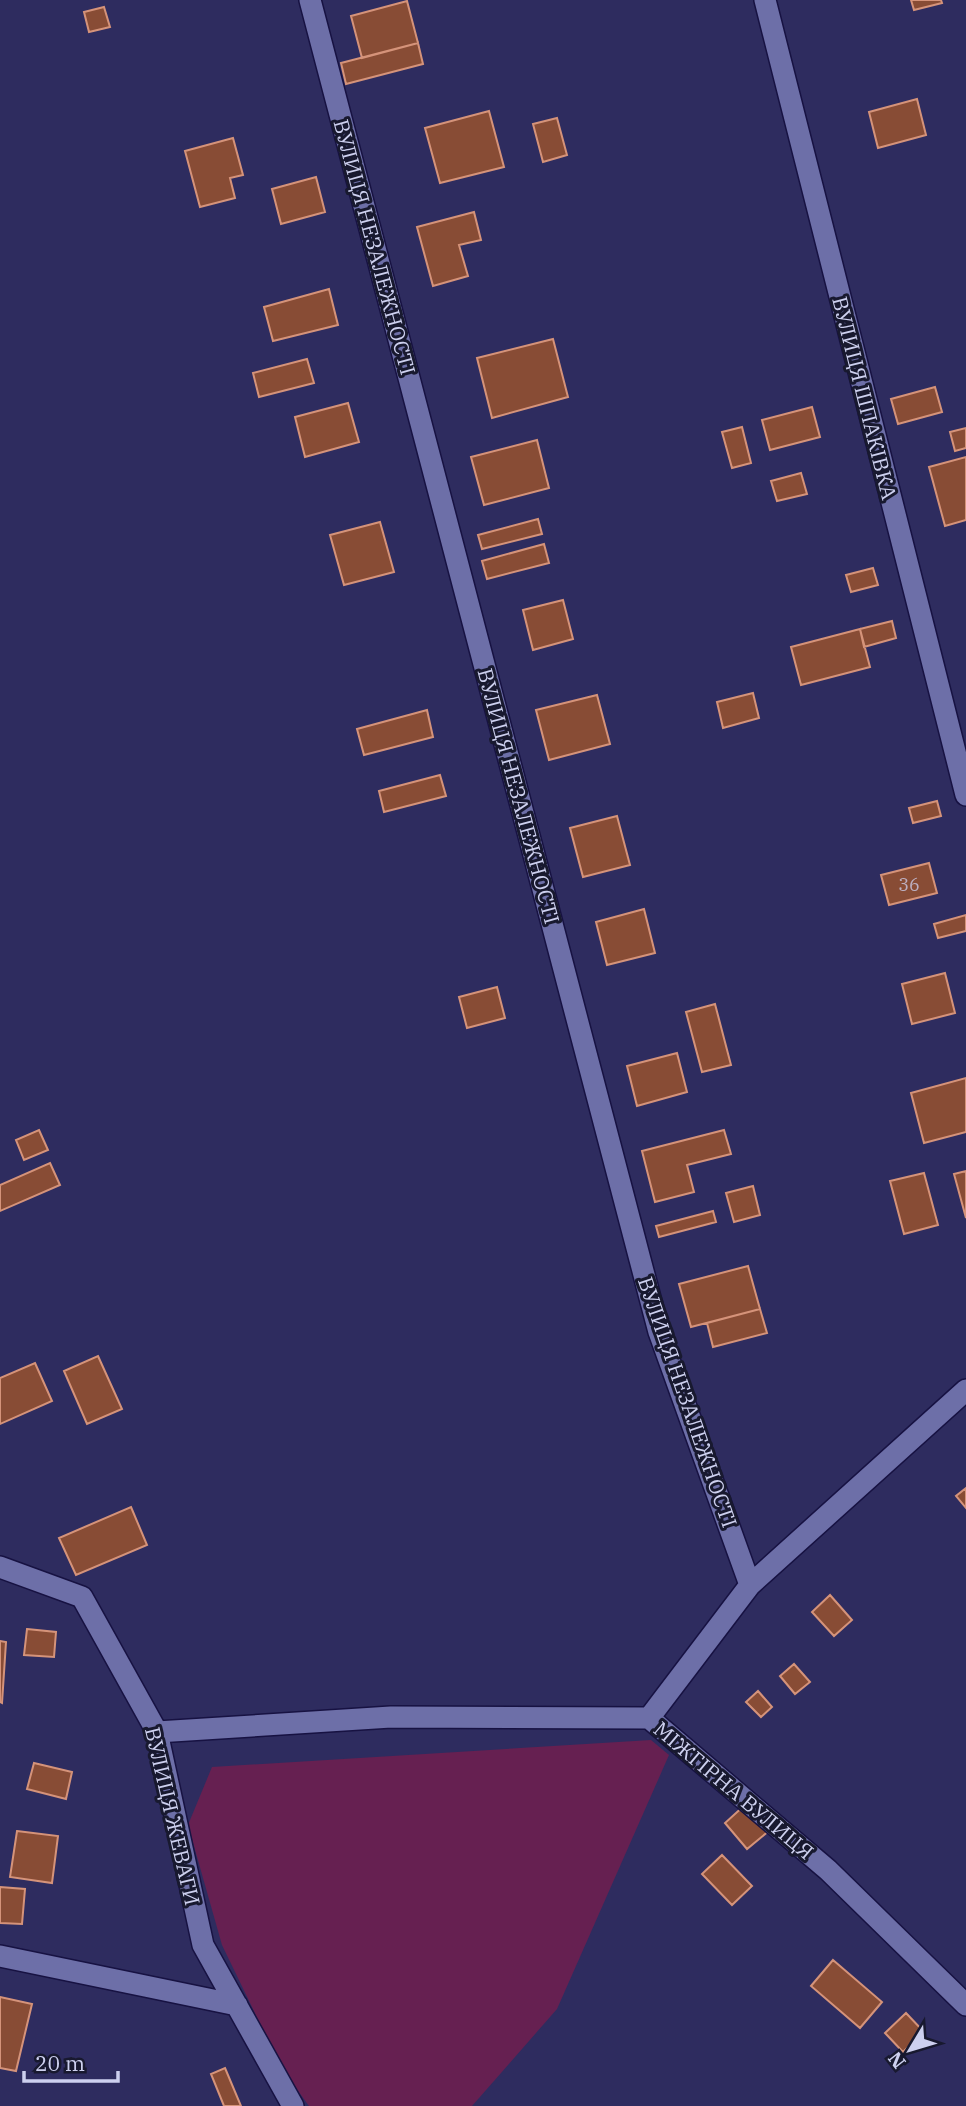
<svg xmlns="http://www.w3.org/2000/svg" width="966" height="2106" font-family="'IBM Plex Serif',serif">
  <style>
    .green { fill: #662051 }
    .building { fill: #884c35; stroke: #d5937a; stroke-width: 2 }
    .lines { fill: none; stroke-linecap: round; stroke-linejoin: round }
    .street-casing { stroke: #171242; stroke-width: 24 }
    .street { stroke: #6d6fa8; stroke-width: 21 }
    .labels { text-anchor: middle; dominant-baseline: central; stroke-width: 6; stroke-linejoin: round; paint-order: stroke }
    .number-label { font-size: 18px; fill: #bcafc0 }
    .street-label { font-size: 21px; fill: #cdd0ef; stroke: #18192f }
  </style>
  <rect width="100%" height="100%" fill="#2e2c5f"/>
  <!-- green -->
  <path class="green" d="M651 1740 669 1755 557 2009 472 2106H309L282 2069 222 1945 188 1825 212 1767Z"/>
  <!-- building -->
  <path class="building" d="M911 0H941L942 3 914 10Z
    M407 1 418 43 362 58 351 16Z
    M104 7 110 27 89 32 84 12Z
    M418 43 423 64 346 84 341 63Z
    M917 99 926 135 878 148 869 112Z
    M489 111 504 167 440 183 425 128Z
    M557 118 567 155 543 162 533 124Z
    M233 138 243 175 230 178 235 198 200 207 185 151Z
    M316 177 325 212 281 224 272 189Z
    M474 212 481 240 459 245 468 276 433 286 417 227Z
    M329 289 338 325 273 341 264 307Z
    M553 339 568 397 492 418 477 358Z
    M307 359 314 383 259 397 253 373Z
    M935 387 942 412 898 424 891 399Z
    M348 403 359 442 305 457 295 417Z
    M812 407 820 437 770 450 762 420Z
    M742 427 751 463 732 468 722 432Z
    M966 428V448L955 451 950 432Z
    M537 440 549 488 484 505 471 457Z
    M966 457V520L945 526 929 467Z
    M801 473 807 494 777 501 771 481Z
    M538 519 542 534 482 549 478 535Z
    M380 522 394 572 344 585 330 535Z
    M544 544 549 563 487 579 482 561Z
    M873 568 878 585 851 592 846 575Z
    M563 600 573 639 533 650 523 610Z
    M892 621 896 638 864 647 860 629Z
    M860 629 870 667 801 685 791 647Z
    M753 693 759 718 723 728 717 702Z
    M597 695 610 744 549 760 536 710Z
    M427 710 433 737 364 755 357 729Z
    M440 775 446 796 384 812 379 791Z
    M937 801 941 816 913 823 909 808Z
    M617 816 630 865 583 877 570 828Z
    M929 863 937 893 889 905 881 875Z
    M644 909 655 953 607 965 596 922Z
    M966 915V931L938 938 934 924Z
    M945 973 955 1013 912 1024 902 984Z
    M497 987 505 1018 467 1028 459 997Z
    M715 1004 731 1065 702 1072 686 1012Z
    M677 1053 687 1092 637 1106 627 1066Z
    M966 1078V1132L924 1143 911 1093Z
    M39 1130 48 1150 24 1160 16 1140Z
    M724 1130 731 1154 687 1165 694 1192 655 1202 642 1151Z
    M50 1163 60 1185 0 1211V1185Z
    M966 1171V1218L954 1174Z
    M924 1173 938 1225 904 1234 890 1181Z
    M753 1186 760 1215 734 1222 726 1193Z
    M713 1211 716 1222 659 1237 656 1226Z
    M748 1266 760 1309 691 1327 679 1284Z
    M760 1309 767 1333 713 1347 707 1323Z
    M98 1356 122 1409 87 1424 64 1371Z
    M35 1363 52 1401 0 1424V1378Z
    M966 1488V1508L956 1496Z
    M131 1507 147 1545 76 1575 59 1538Z
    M830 1595 852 1620 834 1636 812 1612Z
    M27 1629 56 1632 54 1657 24 1655Z
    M0 1641 6 1642 2 1703 0 1702Z
    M794 1664 810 1682 795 1694 780 1676Z
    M758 1691 772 1707 761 1717 746 1702Z
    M34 1763 72 1772 66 1799 27 1789Z
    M746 1804 770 1830 747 1849 725 1823Z
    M17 1831 58 1836 52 1883 10 1877Z
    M722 1855 752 1886 732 1905 702 1874Z
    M0 1887 25 1889 22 1924 0 1923Z
    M833 1960 882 2002 860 2028 811 1986Z
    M0 1997 32 2004 16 2071 0 2068Z
    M906 2013 924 2032 903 2052 885 2033Z
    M225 2068 241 2106H224L211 2074Z"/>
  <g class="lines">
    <defs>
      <path id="street" d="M310 0 659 1332 750 1585
        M765 0 966 795
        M966 1390 750 1585 649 1718 828 1870 966 2005
        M0 1567 82 1597 157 1732 203 1945 293 2106
        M157 1732 391 1717 649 1718
        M0 1956 237 2005"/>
    </defs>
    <!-- street casing -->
    <use href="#street" class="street-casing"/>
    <!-- street -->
    <use href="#street" class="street"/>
  </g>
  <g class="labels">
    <!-- number labels -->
    <g class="number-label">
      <text x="909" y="884">36</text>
    </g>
    <!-- street labels -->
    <g class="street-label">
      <text transform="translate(375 247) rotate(75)">ВУЛИЦЯ НЕЗАЛЕЖНОСТІ</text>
      <text transform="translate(865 398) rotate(76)">ВУЛИЦЯ ШПАКІВКА</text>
      <text transform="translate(519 796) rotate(75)">ВУЛИЦЯ НЕЗАЛЕЖНОСТІ</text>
      <text transform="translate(688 1402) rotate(71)">ВУЛИЦЯ НЕЗАЛЕЖНОСТІ</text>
      <text transform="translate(734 1790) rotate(40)">МІЖГІРНА ВУЛИЦЯ</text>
      <text transform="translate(173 1816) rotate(77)">ВУЛИЦЯ ЖЕВАГИ</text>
    </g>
  </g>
  <!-- north arrow -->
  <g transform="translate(910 2050) rotate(232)" stroke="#18192f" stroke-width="5" paint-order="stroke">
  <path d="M0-5L12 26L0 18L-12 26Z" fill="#cdd0ef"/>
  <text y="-10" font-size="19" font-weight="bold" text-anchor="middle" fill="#cdd0ef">N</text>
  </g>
  <!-- scale -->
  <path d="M24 2071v10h94v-10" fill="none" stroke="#cdd0ef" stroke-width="3.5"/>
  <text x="35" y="2071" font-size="21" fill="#cdd0ef" stroke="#18192f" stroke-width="5" paint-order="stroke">20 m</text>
</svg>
